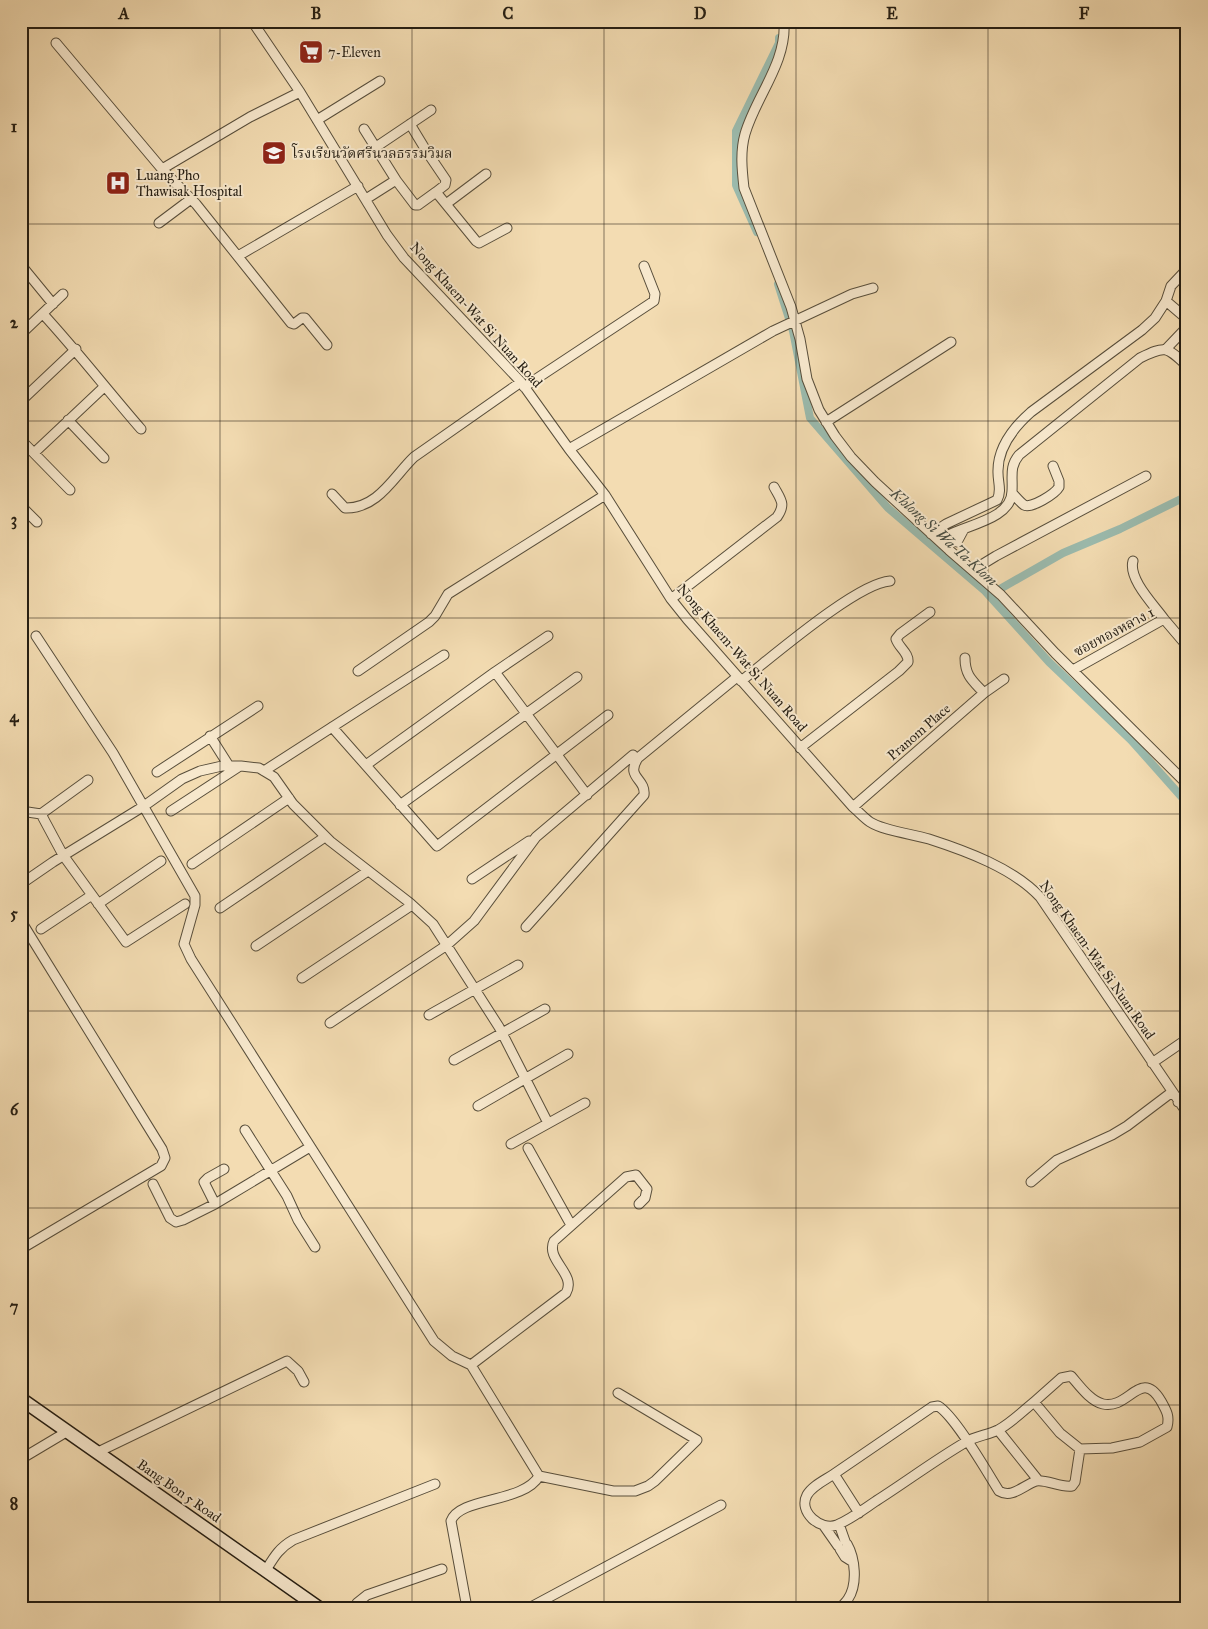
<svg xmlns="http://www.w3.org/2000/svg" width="1208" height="1629" font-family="'IM FELL Great Primer','Noto Serif Thai',serif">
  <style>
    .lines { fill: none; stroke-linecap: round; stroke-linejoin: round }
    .canal { stroke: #9bbbae; stroke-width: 8 }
    .minor-casing { stroke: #584e3b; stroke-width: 11 }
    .secondary-casing { stroke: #251e13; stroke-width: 15 }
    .minor { stroke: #f7e8cd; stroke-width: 9 }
    .secondary { stroke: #f7e8cd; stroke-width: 12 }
    .grid { fill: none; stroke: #251e13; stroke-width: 1; stroke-opacity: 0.55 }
    .labels { text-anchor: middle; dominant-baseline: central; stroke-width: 4; stroke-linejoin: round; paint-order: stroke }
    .poi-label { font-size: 14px; fill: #251e13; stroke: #f7e8cd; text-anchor: start }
    .street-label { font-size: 14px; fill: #251e13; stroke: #f7e8cd }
    .water-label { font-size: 15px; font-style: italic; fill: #484d42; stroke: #f7e8cd }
    .neatline { fill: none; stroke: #251e13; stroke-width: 2 }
    .grid-label { font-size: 16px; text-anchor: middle; font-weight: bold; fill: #251e13 }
  </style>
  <rect width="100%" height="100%" fill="#f3dcb2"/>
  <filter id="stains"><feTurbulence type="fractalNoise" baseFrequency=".004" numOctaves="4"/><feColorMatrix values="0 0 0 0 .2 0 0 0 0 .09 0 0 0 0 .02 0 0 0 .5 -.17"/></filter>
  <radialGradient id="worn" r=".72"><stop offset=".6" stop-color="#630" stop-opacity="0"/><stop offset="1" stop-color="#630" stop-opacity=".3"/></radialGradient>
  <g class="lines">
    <!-- canal -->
    <path class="canal" d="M757 232 736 185V131L779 43V38
      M778 284 793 331 810 418 888 508 985 591 1049 662 1131 740 1187 803
      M993 593 1063 553 1120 529 1187 496"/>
    <defs>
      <path id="minor" d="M252 21 300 92 387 235 404 258 521 382 569 449 605 495 671 599 687 619 853 807C859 812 864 818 870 822 884 831 913 834 929 839 966 851 1013 868 1040 897L1187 1113
        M784 21C787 63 756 96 745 134 740 152 742 170 744 188L791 307 800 339 807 379 819 410 835 436 851 457 875 482 949 550 1001 595 1055 653 1187 784
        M56 43 162 169 196 204 291 323 294 324 302 318H305L327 345
        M317 120 380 81
        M410 124 427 152 446 180 445 185 436 192
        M364 129 396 180 366 199
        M376 147 431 110
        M162 169 250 117 300 92
        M396 180 415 205H418L436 192 476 241 479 243 507 228
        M446 204 486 174
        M159 223 191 199
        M238 256 358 186
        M21 265 53 304
        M1166 301 1187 319
        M43 314C77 351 108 391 141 429
        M21 334 63 294
        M1166 349 1187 327
        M1187 374V375
        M524 387 654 301 655 294 644 266
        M21 401 76 349
        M68 420 104 458
        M826 422 951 342
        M21 440 70 490
        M569 449 773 331 852 294 873 288
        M34 453 104 387
        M1012 493C1016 497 1020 502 1024 505 1031 509 1055 494 1059 487V481L1053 466
        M332 494 345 508C378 509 394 476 414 457L521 382
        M21 506 37 522
        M931 534 946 524 997 500C1002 491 998 483 998 473 997 448 1013 428 1031 412L1142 330 1155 318 1166 301 1171 286 1187 269
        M949 535C966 525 1012 519 1012 491 1013 477 1009 467 1019 455L1140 358C1166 345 1167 347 1187 366
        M957 542 964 529
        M1133 561C1128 579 1154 605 1164 619
        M973 570 996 556 1146 476
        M671 599 777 517C786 504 781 500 774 487
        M36 636 113 753 195 896V905L184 944 191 959 434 1341 452 1356 471 1365 539 1476
        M965 658C965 676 973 681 984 693
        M1073 670 1164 619 1187 646
        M358 671 429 622 435 616 448 594 605 495
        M495 672 548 636
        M741 681C771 658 857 583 890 581
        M332 727 437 846 608 715
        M210 736 229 766
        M800 748 899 671 908 662C909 653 899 648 896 639L900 634 930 612
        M366 765 495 672 587 795
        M264 771 444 655
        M157 772 258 706
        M400 805 577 677
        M853 807 984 693 1004 679
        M21 811 41 814 63 855 126 942 185 904
        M171 811 240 766
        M41 814 88 780
        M192 864 289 798
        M472 879 529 841
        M21 884 53 862 144 806 182 779 200 771 222 766H241L259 768 274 777 293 804 330 841 410 903 433 924 499 1027 548 1123
        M98 904 161 861
        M220 908 325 837
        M21 921 162 1149 165 1158 161 1166 21 1249
        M526 927 644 795C646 778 625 778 638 758L737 677
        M41 929 92 895
        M256 946 368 871
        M302 978 412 905
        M429 1015 518 965
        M330 1023 447 945 474 921 536 837 633 755
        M454 1060 545 1009
        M1152 1063 1187 1039
        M1178 1102 1187 1091
        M478 1106 568 1054
        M245 1130 287 1196 298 1220 315 1247
        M511 1144 585 1103
        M528 1148 571 1225
        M1031 1182 1057 1160 1112 1135 1127 1126 1172 1092
        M153 1184 170 1218 176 1222 183 1220 215 1204 310 1147
        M215 1204 204 1182 208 1178 224 1169
        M471 1365 566 1293C577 1274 545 1260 554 1241L626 1177 636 1175 647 1189 645 1198 639 1204
        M998 1430 1038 1480
        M98 1452 287 1361 298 1371 304 1382
        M21 1459 68 1431
        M834 1474C825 1480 812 1486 807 1495 798 1512 820 1531 837 1525 851 1519 864 1509 876 1501 906 1482 935 1460 966 1442 975 1436 988 1435 998 1430 1011 1423 1023 1411 1034 1402L1060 1433 1080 1449 1112 1448 1140 1442 1167 1427C1170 1416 1166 1410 1161 1401 1141 1367 1129 1410 1103 1404 1090 1401 1079 1385 1071 1376L1061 1378 1034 1402
        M539 1476 613 1491H635L648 1486 655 1481 697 1440 618 1393
        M859 1513 834 1474 932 1407 938 1406C955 1416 987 1472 999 1491 1012 1499 1024 1485 1036 1481 1046 1479 1061 1488 1072 1486L1075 1482 1080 1449
        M839 1524 845 1541
        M824 1526 838 1546
        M840 1549 845 1557 853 1562
        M266 1570C274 1557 279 1548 293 1540L435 1484
        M354 1608 357 1603 367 1595 442 1569
        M467 1608 451 1521C459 1497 524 1503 539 1476
        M529 1608 721 1505
        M840 1608C843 1605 846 1602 848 1599 858 1584 855 1558 847 1544"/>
      <path id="secondary" d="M21 1399 319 1608"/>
    </defs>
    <!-- minor casing -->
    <use href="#minor" class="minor-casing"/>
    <!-- secondary casing -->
    <use href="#secondary" class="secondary-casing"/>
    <!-- minor -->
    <use href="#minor" class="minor"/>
    <!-- secondary -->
    <use href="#secondary" class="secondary"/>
  </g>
  <!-- grid -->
  <path class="grid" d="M220 21V1608M412 21V1608M604 21V1608M796 21V1608M988 21V1608M21 224H1187M21 421H1187M21 618H1187M21 814H1187M21 1011H1187M21 1208H1187M21 1405H1187"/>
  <!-- icons -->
  <defs>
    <symbol id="supermarket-square" viewBox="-11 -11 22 22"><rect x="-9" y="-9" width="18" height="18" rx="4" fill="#8f2418" stroke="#f7e8cd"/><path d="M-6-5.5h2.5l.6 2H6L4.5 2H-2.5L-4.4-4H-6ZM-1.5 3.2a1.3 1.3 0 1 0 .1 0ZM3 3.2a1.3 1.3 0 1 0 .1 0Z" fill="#fff"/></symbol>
    <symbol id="school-square" viewBox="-11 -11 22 22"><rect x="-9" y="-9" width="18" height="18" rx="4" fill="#8f2418" stroke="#f7e8cd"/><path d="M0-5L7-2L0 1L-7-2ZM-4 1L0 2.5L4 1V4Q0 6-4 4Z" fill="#fff"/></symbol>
    <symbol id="hospital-square" viewBox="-11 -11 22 22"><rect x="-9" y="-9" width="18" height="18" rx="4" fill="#8f2418" stroke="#f7e8cd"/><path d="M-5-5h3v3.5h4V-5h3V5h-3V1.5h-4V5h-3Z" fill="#fff"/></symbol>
  </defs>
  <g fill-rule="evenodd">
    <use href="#supermarket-square" x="297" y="38" width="28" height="28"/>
    <use href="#school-square" x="260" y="139" width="28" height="28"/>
    <use href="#hospital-square" x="104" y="169" width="28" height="28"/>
  </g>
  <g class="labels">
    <!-- poi labels -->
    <g class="poi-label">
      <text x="328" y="52">7-Eleven</text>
      <text x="292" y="153">โรงเรียนวัดศรีนวลธรรมวิมล</text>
      <text x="136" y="175">Luang Pho<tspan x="136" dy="16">Thawisak Hospital</tspan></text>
    </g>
    <!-- street labels -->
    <g class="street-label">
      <text transform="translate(476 315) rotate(48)">Nong Khaem-Wat Si Nuan Road</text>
      <text transform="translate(1114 632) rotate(-28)">ซอยทองหลาง 1</text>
      <text transform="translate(742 658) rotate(49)">Nong Khaem-Wat Si Nuan Road</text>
      <text transform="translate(919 732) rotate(-41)">Pranom Place</text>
      <text transform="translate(1097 960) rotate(55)">Nong Khaem-Wat Si Nuan Road</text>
      <text transform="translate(179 1491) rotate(35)">Bang Bon 5 Road</text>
    </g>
    <!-- water labels -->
    <g class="water-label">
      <text transform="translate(944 537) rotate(42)">Khlong Si Wa Ta Klom</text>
    </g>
  </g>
  <!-- margin -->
  <rect width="1208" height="1629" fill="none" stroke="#f3dcb2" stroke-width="55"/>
  <rect x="28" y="28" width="1152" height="1574" class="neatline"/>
  <g class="grid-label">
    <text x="124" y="19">A</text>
    <text x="316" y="19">B</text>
    <text x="508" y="19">C</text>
    <text x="700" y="19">D</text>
    <text x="892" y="19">E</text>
    <text x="1084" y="19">F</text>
    <text x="14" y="132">1</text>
    <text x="14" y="328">2</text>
    <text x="14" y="525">3</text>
    <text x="14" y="722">4</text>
    <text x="14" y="919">5</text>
    <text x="14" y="1115">6</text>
    <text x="14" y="1312">7</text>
    <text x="14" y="1509">8</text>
  </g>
  <rect width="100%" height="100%" filter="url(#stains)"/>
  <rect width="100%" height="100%" fill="url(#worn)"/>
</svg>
